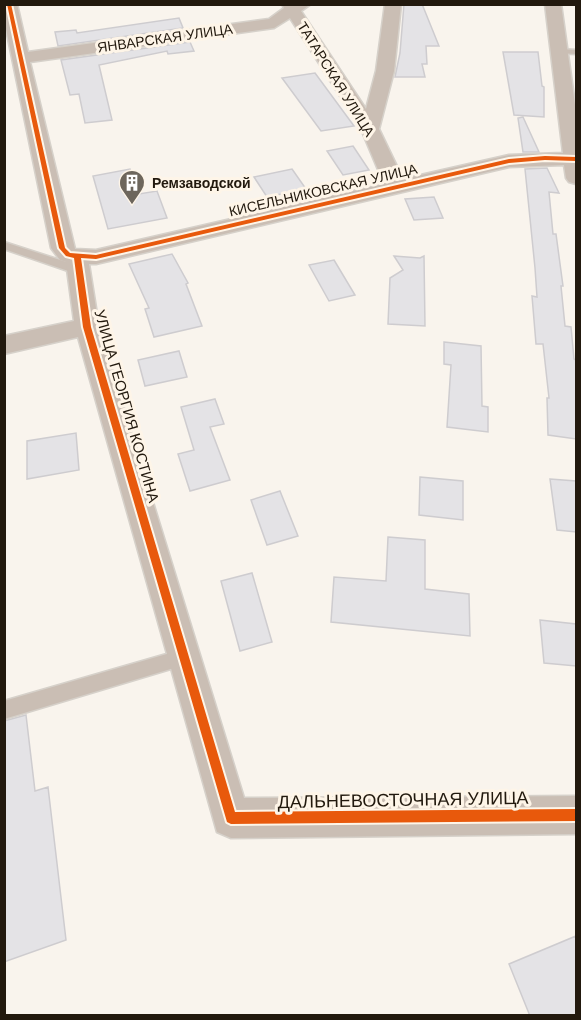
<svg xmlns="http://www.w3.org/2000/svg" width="581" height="1020" font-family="Arial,sans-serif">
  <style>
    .building { fill: #e4e3e6; stroke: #cecccf; stroke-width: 1.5 }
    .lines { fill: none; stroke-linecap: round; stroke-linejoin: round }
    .lane-casing { stroke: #d6d1ca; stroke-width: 3 }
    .street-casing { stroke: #d6d1ca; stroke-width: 3 }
    .lane { fill: #cabeb4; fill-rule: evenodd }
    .street { fill: #cabeb4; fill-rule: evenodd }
    .cycleway-casing { stroke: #fef5e8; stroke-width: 4 }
    .cycleway { fill: #e8590c; fill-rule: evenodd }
    .labels { text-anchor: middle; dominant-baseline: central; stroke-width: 6; stroke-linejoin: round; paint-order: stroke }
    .far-street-label { font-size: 14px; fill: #22190e; stroke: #fef5e8 }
    .far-poi-label { font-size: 14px; font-weight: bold; fill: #22190e; stroke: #fef5e8; text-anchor: start }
    .street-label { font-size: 15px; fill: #22190e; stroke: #fef5e8 }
    .near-street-label { font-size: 18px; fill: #22190e; stroke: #fef5e8 }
  </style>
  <rect width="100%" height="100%" fill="#f9f4ed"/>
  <!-- building -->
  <path class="building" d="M404 4H422L439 46H426L427 64H422L425 77H395L400 53Z
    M179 18 183 28 58 46 55 32 76 30 77 33Z
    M190 42 194 51 168 54 167 51 99 65 112 120 85 123 79 94 70 95 61 60Z
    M503 52H538L542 86 544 87V117L514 115Z
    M315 73 354 126 321 131 282 78Z
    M523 117 539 152H523L518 118Z
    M353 146 369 170 343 175 327 151Z
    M547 168 559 193 549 192 553 234H556L563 286H561L565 326 571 327 574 359 576 360V439L548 435 547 398H549L543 344H536L532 296 537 297 535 268 525 169Z
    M130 169 139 194 157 191 167 218 108 229 93 176Z
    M292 169 306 189 267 197 254 177Z
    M434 197 443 218 414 220 405 199Z
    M172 254 188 283 186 284 202 326 154 337 145 309 149 308 129 264Z
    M394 256 420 258 424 256 425 326 388 324 390 278 403 270Z
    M334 260 355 295 329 301 309 265Z
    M444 342 481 346 482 406 488 407V432L447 427 451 365 444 364Z
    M179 351 187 377 145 386 138 360Z
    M215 399 224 424 210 427 230 480 190 491 178 454 194 450 181 407Z
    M76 433 79 470 27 479V441Z
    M420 477 463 481V520L419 515Z
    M550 479 576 481V532L557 530Z
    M280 491 298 536 267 545 251 500Z
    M388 537 425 540V589L469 594 470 636 331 622 334 577 386 581Z
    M252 573 272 642 240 651 221 581Z
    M540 620 576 624V666L544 663Z
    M26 715 35 791 48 787 66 940 4 962V721Z
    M576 936V1016H530L509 964Z"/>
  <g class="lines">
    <defs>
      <path id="lane" d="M559 49 576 50V54L556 53V49Z
        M4 242 82 267 84 270 78 274 74 273 4 249Z
        M184 649 190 651 193 657 190 663 184 665 4 719V701Z"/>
      <path id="street" d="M4 4H17L28 52 269 19 284 8 282 4H311L301 11 366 109 376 71 385 4H401L394 71 379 129 403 179 509 155 563 153 545 4H561L576 112V184L569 182 566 178 564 165 509 167 96 264H89L99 327 244 798 576 796V834L231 838 217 832 78 337 4 354V336L74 321 66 262 60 260 51 248 4 19ZM290 18 361 129 384 184 96 250 75 249 30 62 274 28Z"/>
    </defs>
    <!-- lane casing -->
    <use href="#lane" class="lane-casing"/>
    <!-- street casing -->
    <use href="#street" class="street-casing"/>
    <!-- lane -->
    <use href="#lane" class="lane"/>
    <!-- street -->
    <use href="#street" class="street"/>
    <defs>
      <path id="cycleway" d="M7 4H11L65 248 70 253 96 255 509 159 545 156 576 157V161L545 160 509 163 96 259 81 258 91 327 235 812 576 809V821L231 824 227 822 83 327 74 258 66 256 59 248Z"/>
    </defs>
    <!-- cycleway casing -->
    <use href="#cycleway" class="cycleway-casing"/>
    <!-- cycleway -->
    <use href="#cycleway" class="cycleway"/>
  </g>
  <!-- icons -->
  <defs>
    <symbol id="building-pin" viewBox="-11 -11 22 30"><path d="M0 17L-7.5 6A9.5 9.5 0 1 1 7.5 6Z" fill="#6d665c" stroke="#fef5e8"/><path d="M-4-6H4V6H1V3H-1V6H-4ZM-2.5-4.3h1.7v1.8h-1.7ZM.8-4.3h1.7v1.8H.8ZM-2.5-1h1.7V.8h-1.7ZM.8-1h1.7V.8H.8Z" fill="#fff"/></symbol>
  </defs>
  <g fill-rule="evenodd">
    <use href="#building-pin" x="117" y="168" width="30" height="40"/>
  </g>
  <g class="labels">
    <!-- far-street labels -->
    <g class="far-street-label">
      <text transform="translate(165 38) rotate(-8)">ЯНВАРСКАЯ УЛИЦА</text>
      <text transform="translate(336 79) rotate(58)">ТАТАРСКАЯ УЛИЦА</text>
      <text transform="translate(323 190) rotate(-13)">КИСЕЛЬНИКОВСКАЯ УЛИЦА</text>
    </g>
    <!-- far-poi labels -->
    <g class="far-poi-label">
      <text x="152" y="183">Ремзаводской</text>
    </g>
    <!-- street labels -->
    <g class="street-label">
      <text transform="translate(127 406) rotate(74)">УЛИЦА ГЕОРГИЯ КОСТИНА</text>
    </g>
    <!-- near-street labels -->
    <g class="near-street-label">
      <text transform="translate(403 800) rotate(-1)">ДАЛЬНЕВОСТОЧНАЯ УЛИЦА</text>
    </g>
  </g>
  <!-- border -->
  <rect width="581" height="1020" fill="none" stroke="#22190e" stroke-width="12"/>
</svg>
